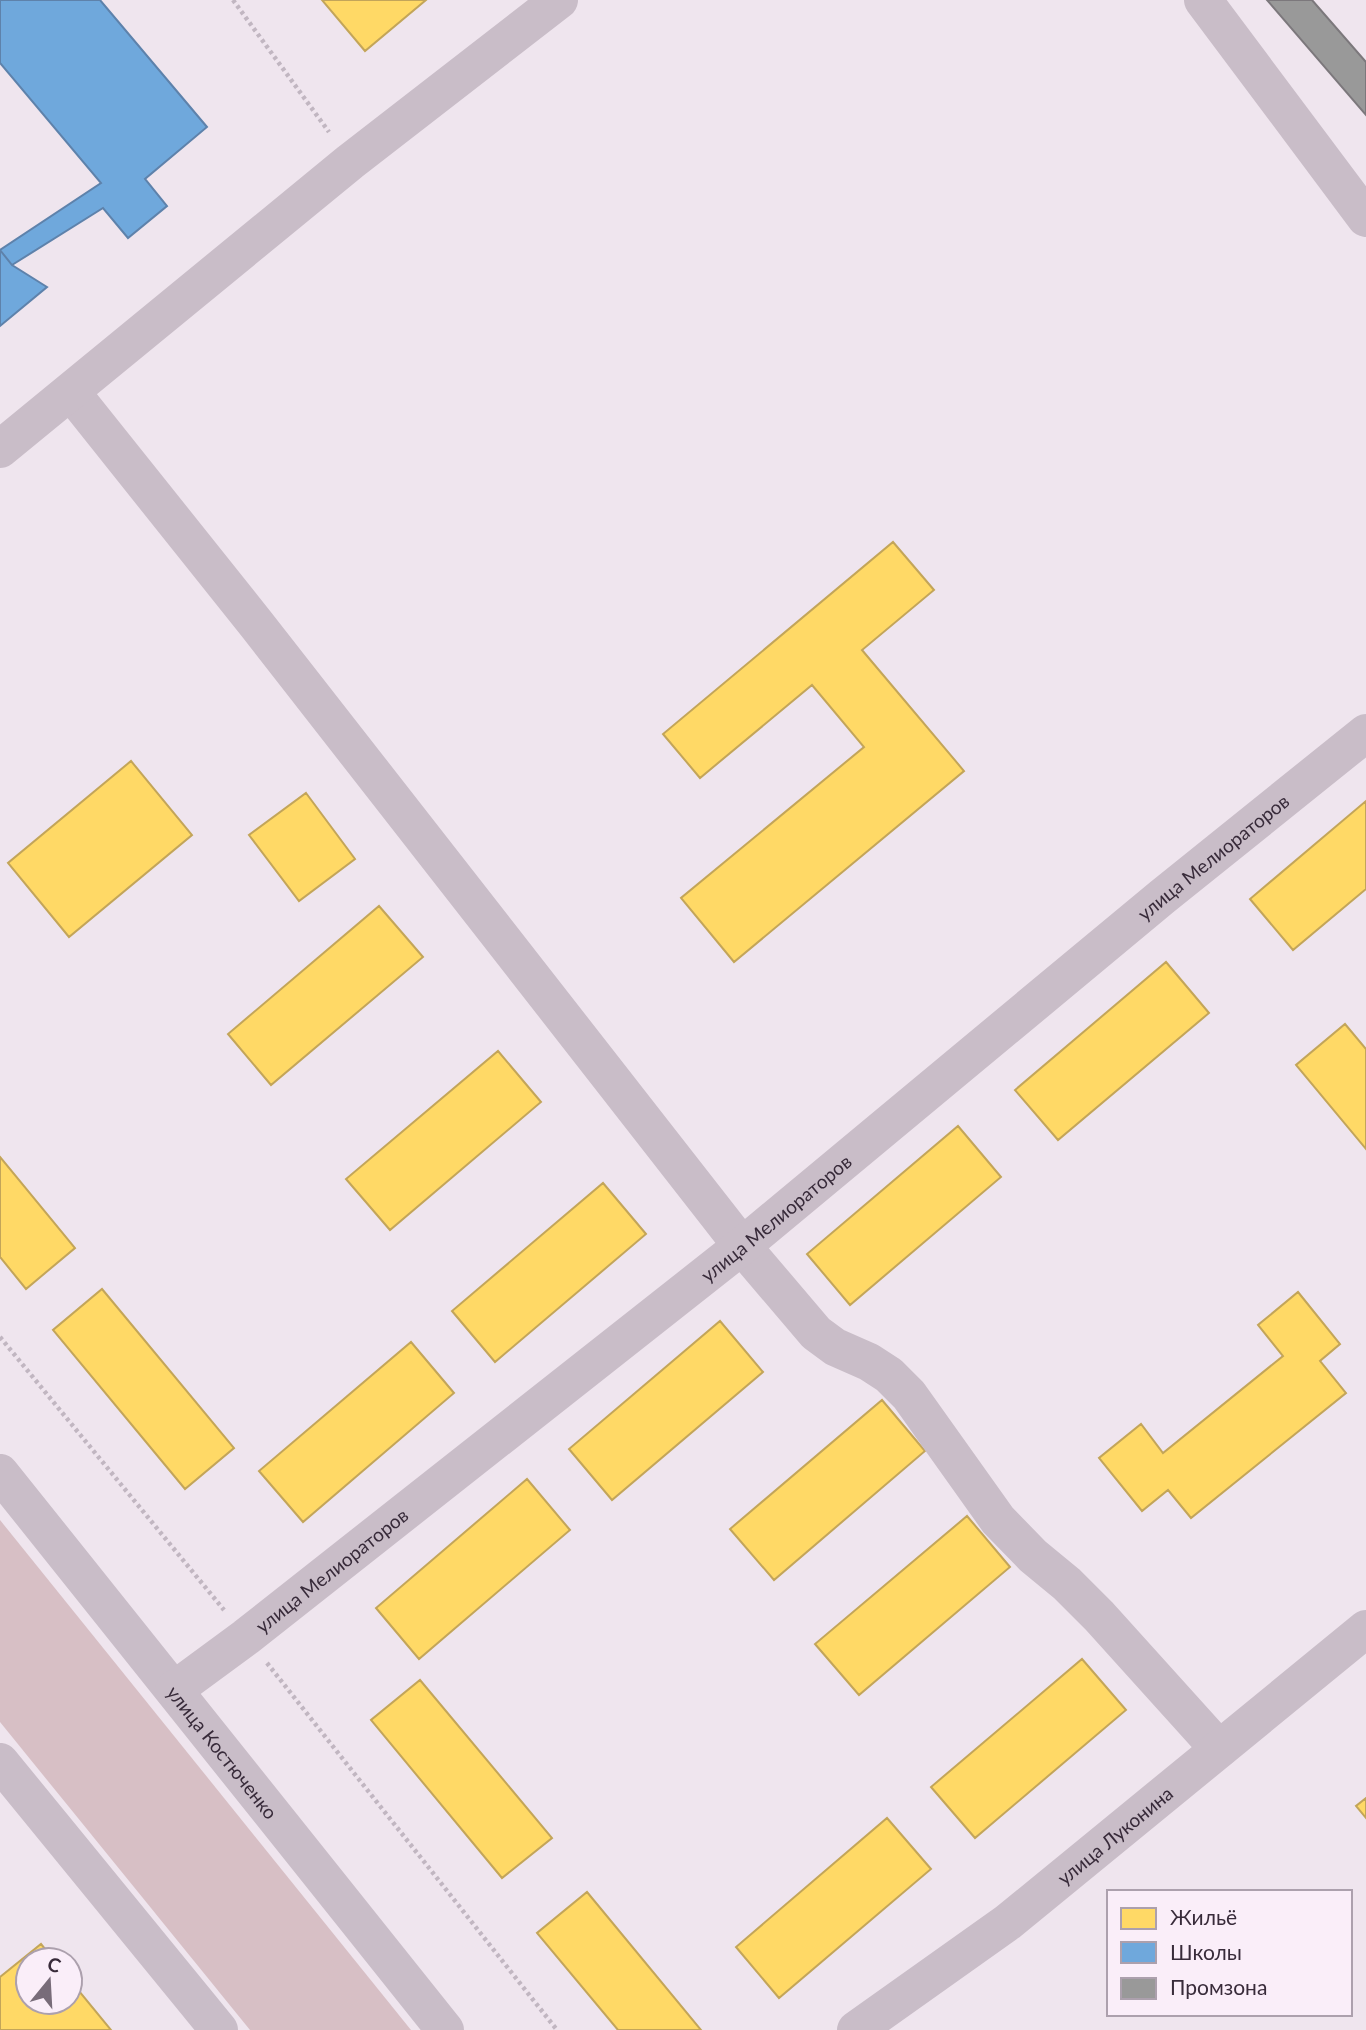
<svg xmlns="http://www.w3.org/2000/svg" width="1366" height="2030" font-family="Lato,sans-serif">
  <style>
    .green { fill: #d7bfc5 }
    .homes { fill: #ffd966; stroke: #c3a559; stroke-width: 2 }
    .schools { fill: #6fa8dc; stroke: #5e82ab; stroke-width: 2 }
    .industry { fill: #999; stroke: #7c787c; stroke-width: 2 }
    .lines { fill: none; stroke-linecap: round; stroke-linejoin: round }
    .path { stroke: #c1b6c1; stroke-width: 4.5; stroke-dasharray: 3.5 3.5; stroke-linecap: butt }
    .minor { stroke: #c9bdc8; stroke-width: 38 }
    .labels { text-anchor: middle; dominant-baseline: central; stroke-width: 7; stroke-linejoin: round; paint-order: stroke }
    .street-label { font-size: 19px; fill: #382b3a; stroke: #faeef9 }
  </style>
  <rect width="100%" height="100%" fill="#efe5ee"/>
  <!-- green -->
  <path class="green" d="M0 1520 411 2030H250L0 1722Z"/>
  <!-- homes -->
  <path class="homes" d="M322 0H426L365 51Z
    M893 542 934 590 862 650 964 771 734 962 681 898 864 747 812 685 700 778 663 734Z
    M131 761 192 835 69 937 8 863Z
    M306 793 355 859 299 901 249 835Z
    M1366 801V889L1293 950 1250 899Z
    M379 906 423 957 271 1085 228 1034Z
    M1166 962 1209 1013 1058 1140 1015 1090Z
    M1345 1024 1366 1049V1149L1296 1065Z
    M498 1051 541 1102 390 1230 346 1179Z
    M958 1126 1001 1177 850 1305 807 1254Z
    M0 1157 75 1248 26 1289 0 1257Z
    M603 1183 646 1234 495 1362 452 1311Z
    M102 1289 234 1448 185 1489 53 1330Z
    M1298 1292 1340 1344 1320 1361 1346 1393 1191 1518 1168 1490 1142 1511 1099 1458 1141 1424 1163 1453 1283 1356 1258 1325Z
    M720 1321 763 1372 612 1500 569 1449Z
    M411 1342 454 1393 303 1522 259 1471Z
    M882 1400 925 1451 774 1580 730 1529Z
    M527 1479 570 1530 419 1659 376 1608Z
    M967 1516 1010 1567 859 1695 815 1644Z
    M1082 1659 1126 1710 975 1838 931 1787Z
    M420 1680 552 1838 502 1878 371 1720Z
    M1366 1798V1818L1356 1806Z
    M887 1818 931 1869 779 1998 736 1947Z
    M587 1892 701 2030H618L537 1933Z
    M41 1944 54 1960H28V2002H70V1980L111 2030H0V1977Z"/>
  <!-- schools -->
  <path class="schools" d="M0 0H100L207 127 145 179 167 206 128 238 103 208 12 265 0 250 101 183 0 63Z
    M0 250 12 265 47 287 0 326Z"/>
  <!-- industry -->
  <path class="industry" d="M1267 0H1312L1366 62V115Z"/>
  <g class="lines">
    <!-- path -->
    <path class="path" d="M233 0 329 132
      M0 1337 224 1610
      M267 1663 557 2030"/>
    <!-- minor -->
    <g class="minor">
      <path d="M1203 0 1366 218"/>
      <path d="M71 392 257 625 742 1246 816 1333 835 1347 869 1362 889 1375 909 1395 998 1520 1033 1556 1067 1584 1099 1616 1219 1749"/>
      <path d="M0 449 350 162 559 0"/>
      <path id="s1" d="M0 1473 445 2030"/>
      <path id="s2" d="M174 1690 246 1637 742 1246 1162 897 1366 733"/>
      <path d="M0 1762 219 2030"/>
      <path id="s3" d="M856 2030 1008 1922 1366 1629"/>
    </g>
  </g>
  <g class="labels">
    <!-- street labels -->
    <g class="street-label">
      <text stroke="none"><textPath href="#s2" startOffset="1332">улица Мелиораторов</textPath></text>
      <text stroke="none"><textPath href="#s2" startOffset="765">улица Мелиораторов</textPath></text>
      <text stroke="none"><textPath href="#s2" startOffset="198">улица Мелиораторов</textPath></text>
      <text stroke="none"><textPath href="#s1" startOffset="357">улица Костюченко</textPath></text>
      <text stroke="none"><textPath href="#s3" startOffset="324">улица Луконина</textPath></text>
    </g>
  </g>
  <!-- legend -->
  <rect x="1107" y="1890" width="245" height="126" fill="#faeef9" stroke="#aca0ad" stroke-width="2"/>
  <rect x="1121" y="1908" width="35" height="21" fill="#ffd966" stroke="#aca0ad" stroke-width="2"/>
  <text x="1170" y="1925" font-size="21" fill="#382b3a">Жильё</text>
  <rect x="1121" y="1942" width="35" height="21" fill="#6fa8dc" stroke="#aca0ad" stroke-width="2"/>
  <text x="1170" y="1960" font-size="21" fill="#382b3a">Школы</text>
  <rect x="1121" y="1978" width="35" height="21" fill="#999999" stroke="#aca0ad" stroke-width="2"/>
  <text x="1170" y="1995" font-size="21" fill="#382b3a">Промзона</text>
  <!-- north arrow -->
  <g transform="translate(49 1981) rotate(18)"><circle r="33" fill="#faeef9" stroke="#aca0ad" stroke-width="2"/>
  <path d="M0-5L12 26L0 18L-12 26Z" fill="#786c79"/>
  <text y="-10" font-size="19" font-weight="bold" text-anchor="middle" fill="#382b3a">С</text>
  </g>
</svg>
